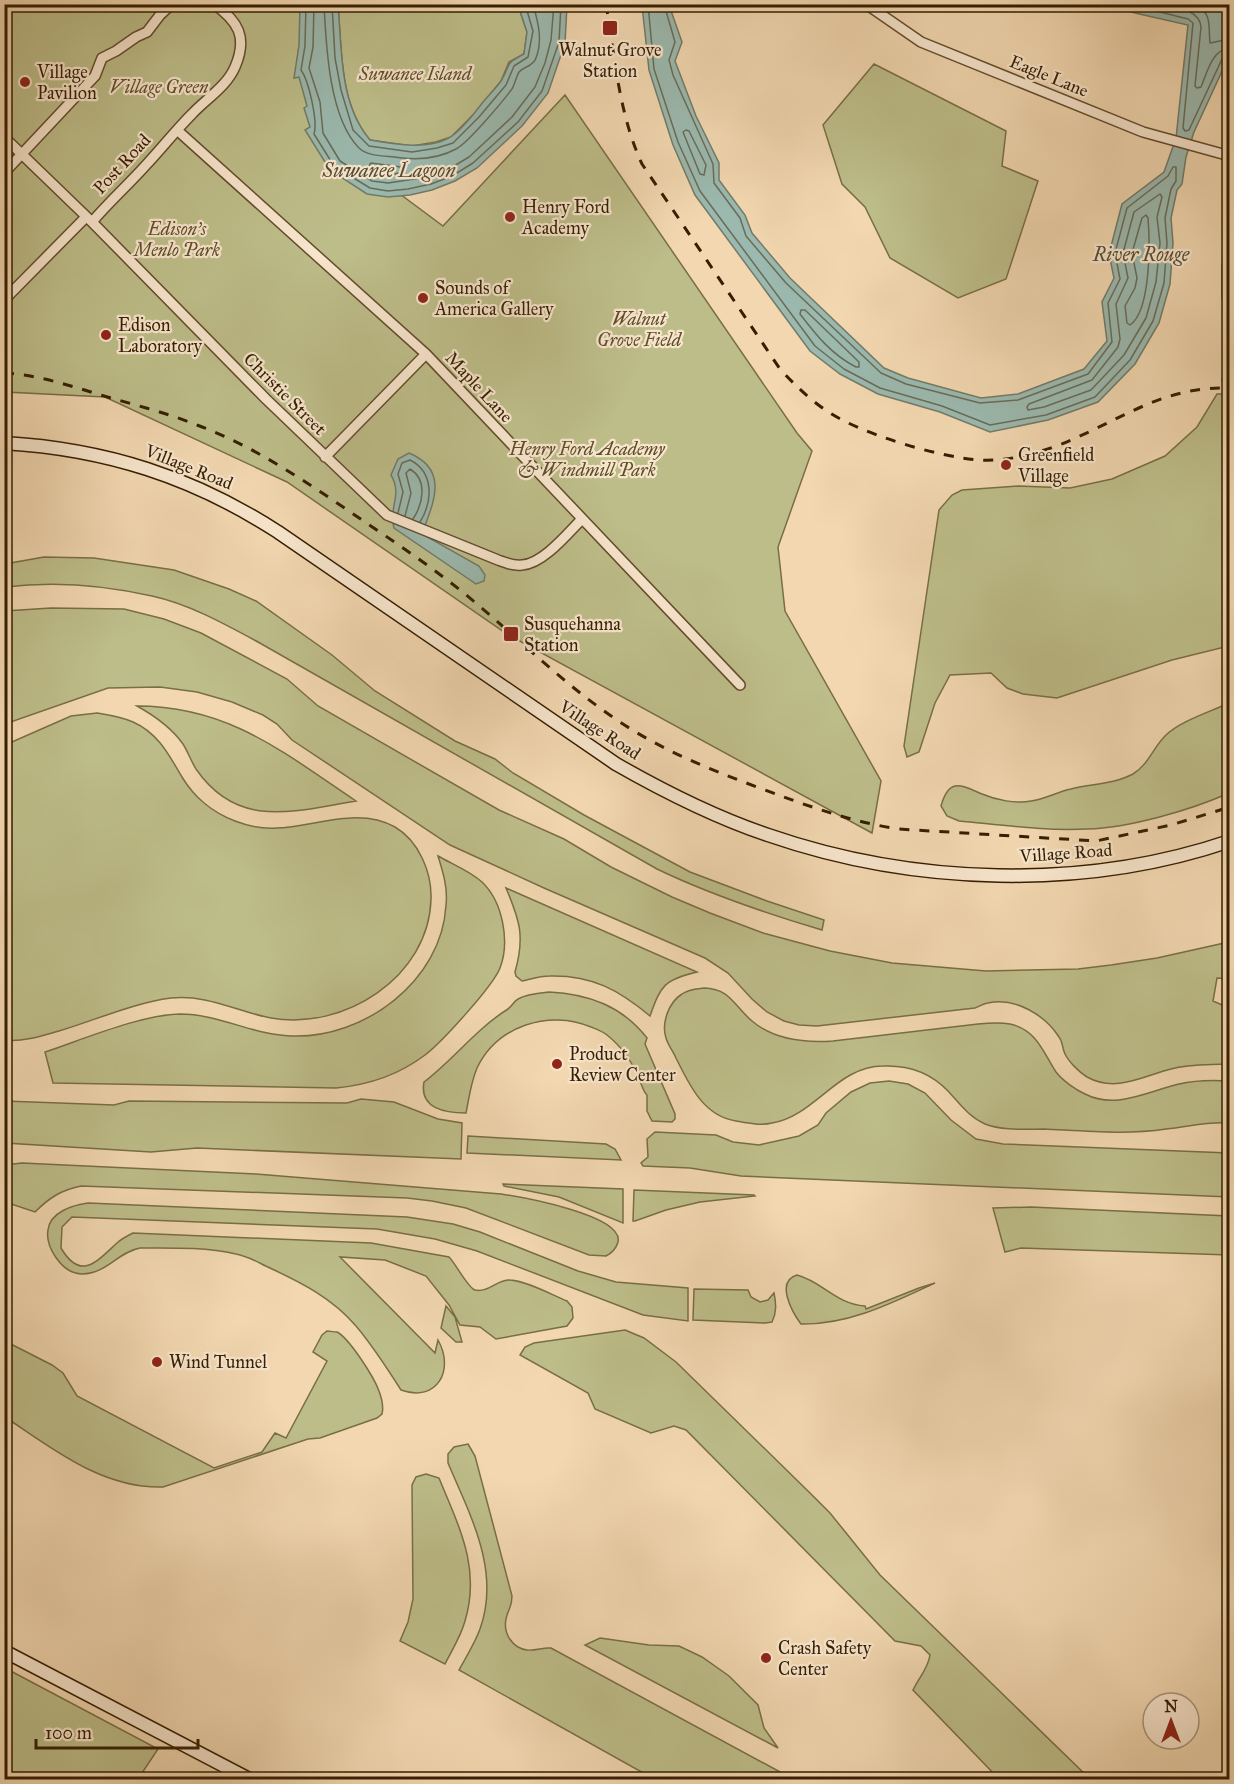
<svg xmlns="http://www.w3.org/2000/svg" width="1234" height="1784" font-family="'IM FELL Great Primer',serif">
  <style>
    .green { fill: #bdbd89; stroke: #796e45; stroke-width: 1.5 }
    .water { fill: #9bb9af; stroke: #727b69; stroke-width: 1.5 }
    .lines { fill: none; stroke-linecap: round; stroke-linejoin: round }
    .shore { stroke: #686c58; stroke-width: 1.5 }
    .street-casing { stroke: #644c2d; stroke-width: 12 }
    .secondary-casing { stroke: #351e01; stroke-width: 15 }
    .street { stroke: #f7e5cc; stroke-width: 9 }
    .secondary { stroke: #f7e5cc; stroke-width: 12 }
    .rail { stroke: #351e01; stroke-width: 3; stroke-dasharray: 10 10; stroke-linecap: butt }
    .poi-dot { fill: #8f2418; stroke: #f7e5cc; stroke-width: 2 }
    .labels { text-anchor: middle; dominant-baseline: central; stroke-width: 4.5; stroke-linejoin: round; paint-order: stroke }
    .poi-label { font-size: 18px; fill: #351e01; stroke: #f7e5cc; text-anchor: start }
    .park-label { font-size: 18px; font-style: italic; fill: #5e4e2a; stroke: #f7e5cc }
    .street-label { font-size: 18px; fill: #351e01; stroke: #f7e5cc }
    .water-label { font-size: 20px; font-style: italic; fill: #544c35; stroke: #f7e5cc }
  </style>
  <rect width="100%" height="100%" fill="#f2d7b0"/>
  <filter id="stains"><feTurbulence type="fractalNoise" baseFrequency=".00333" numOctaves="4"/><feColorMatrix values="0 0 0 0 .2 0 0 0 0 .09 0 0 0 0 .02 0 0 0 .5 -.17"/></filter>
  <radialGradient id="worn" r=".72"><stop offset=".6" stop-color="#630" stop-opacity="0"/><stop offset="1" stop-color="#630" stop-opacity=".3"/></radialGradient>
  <!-- green -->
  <path class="green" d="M5 5H305L310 127 443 226 565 95 797 433 812 451 778 547 785 611 881 781 872 833 507 634 287 482 105 397 5 392Z
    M338 5H518L527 32 524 54 509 62 501 81 475 113 451 137 436 142 412 146 370 140C339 103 342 50 338 5Z
    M874 64 1006 131 1002 166 1038 181 1006 279 958 298 890 258 865 207 842 184 823 125Z
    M1229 231V381L1222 380 1227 363 1228 327 1222 297V266Z
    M1217 394H1230L1229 646 1172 660 1057 698 1023 694 1007 688 991 673 950 675 935 703 919 752 907 757 904 746 939 510 952 495 962 490 1018 486 1070 488 1112 479 1165 456 1197 427Z
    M44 557 94 558 174 570 229 589 256 601 332 655 375 691 455 741 495 759 513 773 584 815 690 872 767 901 824 920 822 930C765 913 711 895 657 869L258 642C225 624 189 604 152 596 104 585 53 581 5 587V564Z
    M51 608 124 609 164 619 201 633 287 679 318 706 499 810 564 839 611 867 672 897 710 913 763 933 830 951 892 963 986 971 1078 969 1111 965 1157 958 1229 942V979L1217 978 1213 1001 1229 1008V1061L1226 1064C1207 1065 1189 1064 1171 1069 1143 1076 1116 1093 1087 1077 1079 1072 1069 1062 1065 1054 1062 1048 1063 1042 1059 1037 1045 1015 1015 997 988 1003 984 1003 979 1007 975 1008L817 1026 799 1025 784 1021 767 1012 752 999 728 973 705 958 544 888 450 845 292 740 277 724 263 715 232 702 197 692 160 687 108 688 5 724V611Z
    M1229 703V793C1191 810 1129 828 1087 829 1045 831 1002 825 959 821L947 816 941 806C949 777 961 785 982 794 996 800 1016 804 1031 801 1045 799 1057 792 1071 789 1091 784 1114 784 1133 774 1148 765 1153 748 1165 736 1180 721 1210 712 1229 703Z
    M137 706C229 706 284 753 356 801 294 811 238 830 196 769 191 761 188 752 183 744 171 727 155 716 137 706Z
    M97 713C109 715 122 717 133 722 158 733 169 755 182 777 194 797 213 813 235 821 248 826 261 829 276 828 315 827 358 806 395 827 419 841 432 873 431 899 429 977 344 1031 271 1018 238 1012 207 994 171 998 133 1003 96 1020 59 1031 41 1036 24 1042 5 1040V745L71 716Z
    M438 856C452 864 470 871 482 882 503 902 510 942 500 968 493 986 442 1042 425 1055 400 1074 368 1085 336 1088L53 1083 45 1052C84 1039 140 1015 180 1014 219 1014 253 1035 291 1036 364 1039 442 981 446 905 448 888 443 872 438 856Z
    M506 888 697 972C664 980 661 985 650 1016 619 990 592 975 550 976 540 976 531 979 522 981L516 976 515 972C525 937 520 921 506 888Z
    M704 988C731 989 733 1005 752 1021 774 1040 805 1043 833 1041L978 1024C988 1023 999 1022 1010 1024 1037 1030 1043 1052 1056 1072 1063 1081 1076 1090 1085 1094 1116 1110 1149 1091 1179 1084 1196 1080 1213 1080 1229 1081V1123C1208 1121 1188 1127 1166 1129 1126 1135 1085 1131 1044 1129 1025 1129 1003 1131 985 1124 969 1117 960 1104 948 1091 931 1073 908 1065 883 1066 837 1066 815 1116 772 1123 760 1126 747 1123 736 1121 703 1116 689 1084 676 1058 673 1051 668 1045 666 1038 661 1023 669 1002 682 994 689 989 696 989 704 988Z
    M549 992C589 994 622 1006 647 1038L645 1044 675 1114V1119L672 1122 652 1121 647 1111V1095C643 1091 642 1085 639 1079 632 1061 622 1047 607 1035 602 1031 596 1029 591 1027 549 1009 497 1026 477 1068 471 1082 469 1098 466 1113 446 1113 419 1109 424 1082 454 1059 476 1029 508 1009 512 1006 514 1001 518 999 526 994 539 993 549 992Z
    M889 1081 908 1084 925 1093 951 1120 976 1139 1003 1144 1229 1153V1197L741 1176 690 1168 643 1166 641 1163 648 1157 647 1139 655 1132 716 1135 733 1142 759 1145 799 1136 818 1125 826 1113 851 1092 870 1083Z
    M361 1099 394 1102 438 1119 462 1123 461 1159 197 1148 151 1152 5 1143V1101L114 1105 129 1101 347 1103Z
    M468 1136 606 1144 615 1149 621 1160 467 1153Z
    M22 1163 256 1174 501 1194C521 1197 624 1215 618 1242 616 1249 612 1253 606 1256L589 1255 466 1208 432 1201 407 1198 81 1186C61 1190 49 1198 35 1212L5 1202V1165Z
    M503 1184 623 1189V1223L559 1197 504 1186Z
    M634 1190 754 1195 755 1196 700 1202 666 1210 635 1221H633Z
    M88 1203 407 1217 453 1224 480 1232 578 1271 616 1282 688 1288V1321L643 1315 477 1251 435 1239 377 1229 72 1217 62 1227 61 1248C81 1282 97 1261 117 1243 121 1239 127 1236 133 1233L371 1243 449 1257C456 1264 468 1288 475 1290 488 1293 498 1279 510 1280 527 1281 552 1295 567 1301L572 1307 573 1318 567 1326 496 1339 480 1327 460 1325 449 1305 426 1276 385 1260 340 1257 435 1353 438 1340C455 1370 437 1403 401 1390 387 1368 373 1346 356 1326 332 1298 302 1283 270 1268 259 1263 248 1256 236 1254 205 1247 171 1248 140 1248 118 1252 105 1275 81 1274 62 1273 45 1247 48 1230 50 1212 73 1205 88 1203Z
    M1031 1207 1229 1216V1255L1021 1248 1005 1252 993 1208Z
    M797 1275C823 1282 836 1304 865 1306L866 1309 919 1288 935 1283C892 1303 849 1325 801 1324 792 1312 775 1281 797 1275Z
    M694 1289 748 1290 751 1297 760 1302 768 1300 774 1293C776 1303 777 1312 772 1322L765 1323 693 1320Z
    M446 1306 455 1317 462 1342H456L441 1328Z
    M625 1330 644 1338 676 1362 809 1492 830 1513 880 1575 1090 1779H999L913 1690C919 1677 928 1669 930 1655L921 1646 895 1641 686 1430 674 1426 651 1433 595 1409 588 1393 520 1355 525 1347 534 1343Z
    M327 1331C328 1331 335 1332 337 1332 349 1338 374 1377 379 1391 382 1399 384 1406 382 1414L377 1418 320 1438 308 1439 163 1487C102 1489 52 1448 5 1417V1341L52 1365 63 1373 77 1396 214 1468 262 1452 275 1433 286 1438 327 1361 313 1352 322 1335Z
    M468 1444 475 1456 512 1596C512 1609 508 1608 506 1619 503 1633 512 1648 527 1650 536 1651 543 1647 551 1648L793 1779H654L459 1670C466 1657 475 1643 480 1629 501 1571 470 1515 448 1463V1454L454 1447Z
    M426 1474 439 1478C459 1527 481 1568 465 1621 461 1636 452 1650 445 1664L400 1641 408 1622 413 1599 412 1485 416 1477Z
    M600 1638 649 1645 679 1646 702 1657 729 1676 758 1705 764 1728 778 1748 585 1645Z
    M5 1668 158 1749 138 1779H5Z"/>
  <!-- water -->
  <path class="water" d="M300 5H338C342 49 339 104 370 140 393 144 431 151 452 136 464 127 474 114 483 102 489 95 496 88 501 81 512 63 503 65 524 54L527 32 518 5H567L565 43 548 93 522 126 477 168 455 181 432 190 410 195 388 197 367 194 330 170 305 130 310 127 304 108 307 106 299 77 294 78 299 45Z
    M642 5H669L682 42 675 61 696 116 719 163V180L745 215 752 233 790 278 884 368 908 378 981 398 1018 394 1084 369 1107 341 1102 302 1114 278 1109 254 1122 204 1164 172 1176 138 1188 25 1135 13 1108 5H1229V56L1194 132 1186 157 1182 184 1177 190 1171 218 1173 243 1170 284 1159 323 1135 364 1098 402 1048 420 990 432 940 412 878 394 840 374 810 351 695 195 673 145 649 70Z
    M409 453C450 470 433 503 422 534L479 566 485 575 484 581 476 584 394 528C388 508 403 495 391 475L398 459Z"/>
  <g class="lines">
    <!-- shore -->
    <path class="shore" d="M306 4 305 46 301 70C309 81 318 122 314 134L334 166 370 188 388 191 408 189 431 184 452 176 473 163 518 122 542 91 559 42 561 4
      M314 4 313 47 309 68 320 102 323 133 340 161 372 181 388 183 428 177 449 169 469 157 512 117 535 87 545 63 551 40 554 4
      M324 4C326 45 329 118 359 148 367 156 383 156 394 157 414 160 438 159 456 149 468 143 503 101 512 89 515 84 516 77 519 72 524 66 533 67 536 58 543 40 538 22 533 4
      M332 4 335 58 341 90 353 130 369 146 412 152 437 148 453 143 479 117 506 85 514 66 528 57 533 31 525 4
      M648 4 654 69 678 142 700 191 815 346 844 369 880 388 942 406 990 425 1046 415 1095 397 1130 360 1153 321 1164 283 1167 243 1165 218 1171 189 1176 181V167H1173L1168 176 1127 208 1115 253 1120 279 1108 303 1112 342 1088 374 1018 400 980 403 906 384 881 373 786 283 746 236 740 218 714 183 713 164 673 75 669 60 675 42 664 4
      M1128 4 1188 19 1193 23 1183 128 1185 131 1189 130 1222 59 1230 55
      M1158 4C1174 8 1199 8 1201 27L1195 86 1197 88 1201 87C1207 73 1212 49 1230 48
      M1196 4C1213 15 1208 27 1210 43L1230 39
      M686 130 689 131 706 165 704 175 700 174 683 132Z
      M371 163 401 167 403 171C393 177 378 175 368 167Z
      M1160 194 1162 197 1157 217 1160 243 1156 282 1146 318 1124 355 1091 390 1044 407 1028 410 1027 407 1029 404 1092 380 1118 347 1120 339 1116 304 1128 278 1123 253 1134 212Z
      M1146 215 1148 218C1150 242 1151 311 1130 325L1127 323 1125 306 1135 288 1137 278 1132 253 1142 218Z
      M801 310H805L859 362V367H856C832 355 816 335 800 314Z
      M398 513 403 492 398 474 402 463 410 460C434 472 433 501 420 522
      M405 516 411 493 406 473 410 469C428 480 423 504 413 519"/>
    <defs>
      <path id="street" d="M866 4 921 42 1143 132 1230 156
        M177 130 426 354 740 685
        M4 137 92 222 266 399 387 515 498 560C506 563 513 566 522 565 543 564 568 533 582 519
        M4 173 95 76 102 58 116 51 136 37 147 32 160 15 172 4
        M92 222C109 202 128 185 146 165 162 148 176 130 192 114 206 99 227 86 235 67 248 37 238 21 214 4
        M4 300 86 217
        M325 457 426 354"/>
      <path id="secondary" d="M4 443C106 449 193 477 278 532L616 764C665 792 714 817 768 835 913 885 1083 891 1230 841
        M4 1651 251 1780"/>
    </defs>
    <!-- street casing -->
    <use href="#street" class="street-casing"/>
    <!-- secondary casing -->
    <use href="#secondary" class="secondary-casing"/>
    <!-- street -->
    <use href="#street" class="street"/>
    <!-- secondary -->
    <use href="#secondary" class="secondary"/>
    <!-- rail -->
    <path class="rail" d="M606 4C615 59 619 114 642 164L780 369C794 384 807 397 824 409 857 433 938 457 979 460 1009 462 1044 452 1071 440 1127 416 1166 386 1230 388
      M4 373C39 375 71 386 104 396 135 405 167 413 197 425 257 447 312 486 365 522 399 545 433 568 465 594 515 635 560 681 614 718 659 749 706 768 757 787 805 805 848 821 898 829L1096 841 1171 825 1230 807"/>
  </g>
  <!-- markers -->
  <g class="poi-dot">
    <rect x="602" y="20" width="16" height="16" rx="3"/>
    <circle cx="25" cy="82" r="6"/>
    <circle cx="510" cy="217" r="6"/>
    <circle cx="423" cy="298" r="6"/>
    <circle cx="106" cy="335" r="6"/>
    <circle cx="1006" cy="465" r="6"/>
    <rect x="503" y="626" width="16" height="16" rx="3"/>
    <circle cx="557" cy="1064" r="6"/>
    <circle cx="157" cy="1362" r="6"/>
    <circle cx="766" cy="1658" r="6"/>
  </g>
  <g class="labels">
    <!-- poi labels -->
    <g class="poi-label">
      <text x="610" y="50" text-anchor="middle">Walnut Grove<tspan x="610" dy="21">Station</tspan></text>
      <text x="37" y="72">Village<tspan x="37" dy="21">Pavilion</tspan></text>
      <text x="522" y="207">Henry Ford<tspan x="522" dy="21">Academy</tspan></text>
      <text x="435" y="288">Sounds of<tspan x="435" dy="21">America Gallery</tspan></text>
      <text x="118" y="325">Edison<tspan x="118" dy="21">Laboratory</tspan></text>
      <text x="1018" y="455">Greenfield<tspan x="1018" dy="21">Village</tspan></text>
      <text x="524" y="624">Susquehanna<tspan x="524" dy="21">Station</tspan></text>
      <text x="569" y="1054">Product<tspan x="569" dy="21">Review Center</tspan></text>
      <text x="169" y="1362">Wind Tunnel</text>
      <text x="778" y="1648">Crash Safety<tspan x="778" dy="21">Center</tspan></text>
    </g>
    <!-- park labels -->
    <g class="park-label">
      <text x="415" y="74">Suwanee Island</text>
      <text x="159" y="87">Village Green</text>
      <text x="177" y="229">Edison's<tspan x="177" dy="21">Menlo Park</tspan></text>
      <text x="639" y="319">Walnut<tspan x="639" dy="21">Grove Field</tspan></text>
      <text x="587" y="449">Henry Ford Academy<tspan x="587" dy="21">&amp; Windmill Park</tspan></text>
    </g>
    <!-- street labels -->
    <g class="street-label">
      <text transform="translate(1049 76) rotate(22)">Eagle Lane</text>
      <text transform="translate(122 164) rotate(-47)">Post Road</text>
      <text transform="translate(479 387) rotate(47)">Maple Lane</text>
      <text transform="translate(285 394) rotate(45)">Christie Street</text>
      <text transform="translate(189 467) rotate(22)">Village Road</text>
      <text transform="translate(600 730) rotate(33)">Village Road</text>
      <text transform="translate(1066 853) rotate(-4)">Village Road</text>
    </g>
    <!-- water labels -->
    <g class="water-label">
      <text x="389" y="170">Suwanee Lagoon</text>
      <text x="1141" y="254">River Rouge</text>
    </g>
  </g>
  <!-- margin -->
  <rect width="1234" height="1784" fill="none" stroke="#f2d7b0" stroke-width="24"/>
  <rect x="6" y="6" width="1222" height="1772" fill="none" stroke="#351e01" stroke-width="3"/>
  <rect x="12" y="12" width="1210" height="1760" fill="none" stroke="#351e01" stroke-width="1.5"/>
  <!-- north arrow -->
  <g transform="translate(1171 1721)"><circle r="28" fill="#f7e5cc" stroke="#a9957b" stroke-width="1.5"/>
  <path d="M0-4.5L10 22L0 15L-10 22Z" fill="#8f2418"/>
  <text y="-9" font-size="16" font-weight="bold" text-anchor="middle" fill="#351e01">N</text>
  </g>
  <!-- scale -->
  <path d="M36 1739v9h162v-9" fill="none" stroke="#351e01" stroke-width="3"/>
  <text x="45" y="1739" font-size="18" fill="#351e01" stroke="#f7e5cc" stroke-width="4.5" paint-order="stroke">100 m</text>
  <rect width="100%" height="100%" filter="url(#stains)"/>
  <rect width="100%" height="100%" fill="url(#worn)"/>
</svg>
